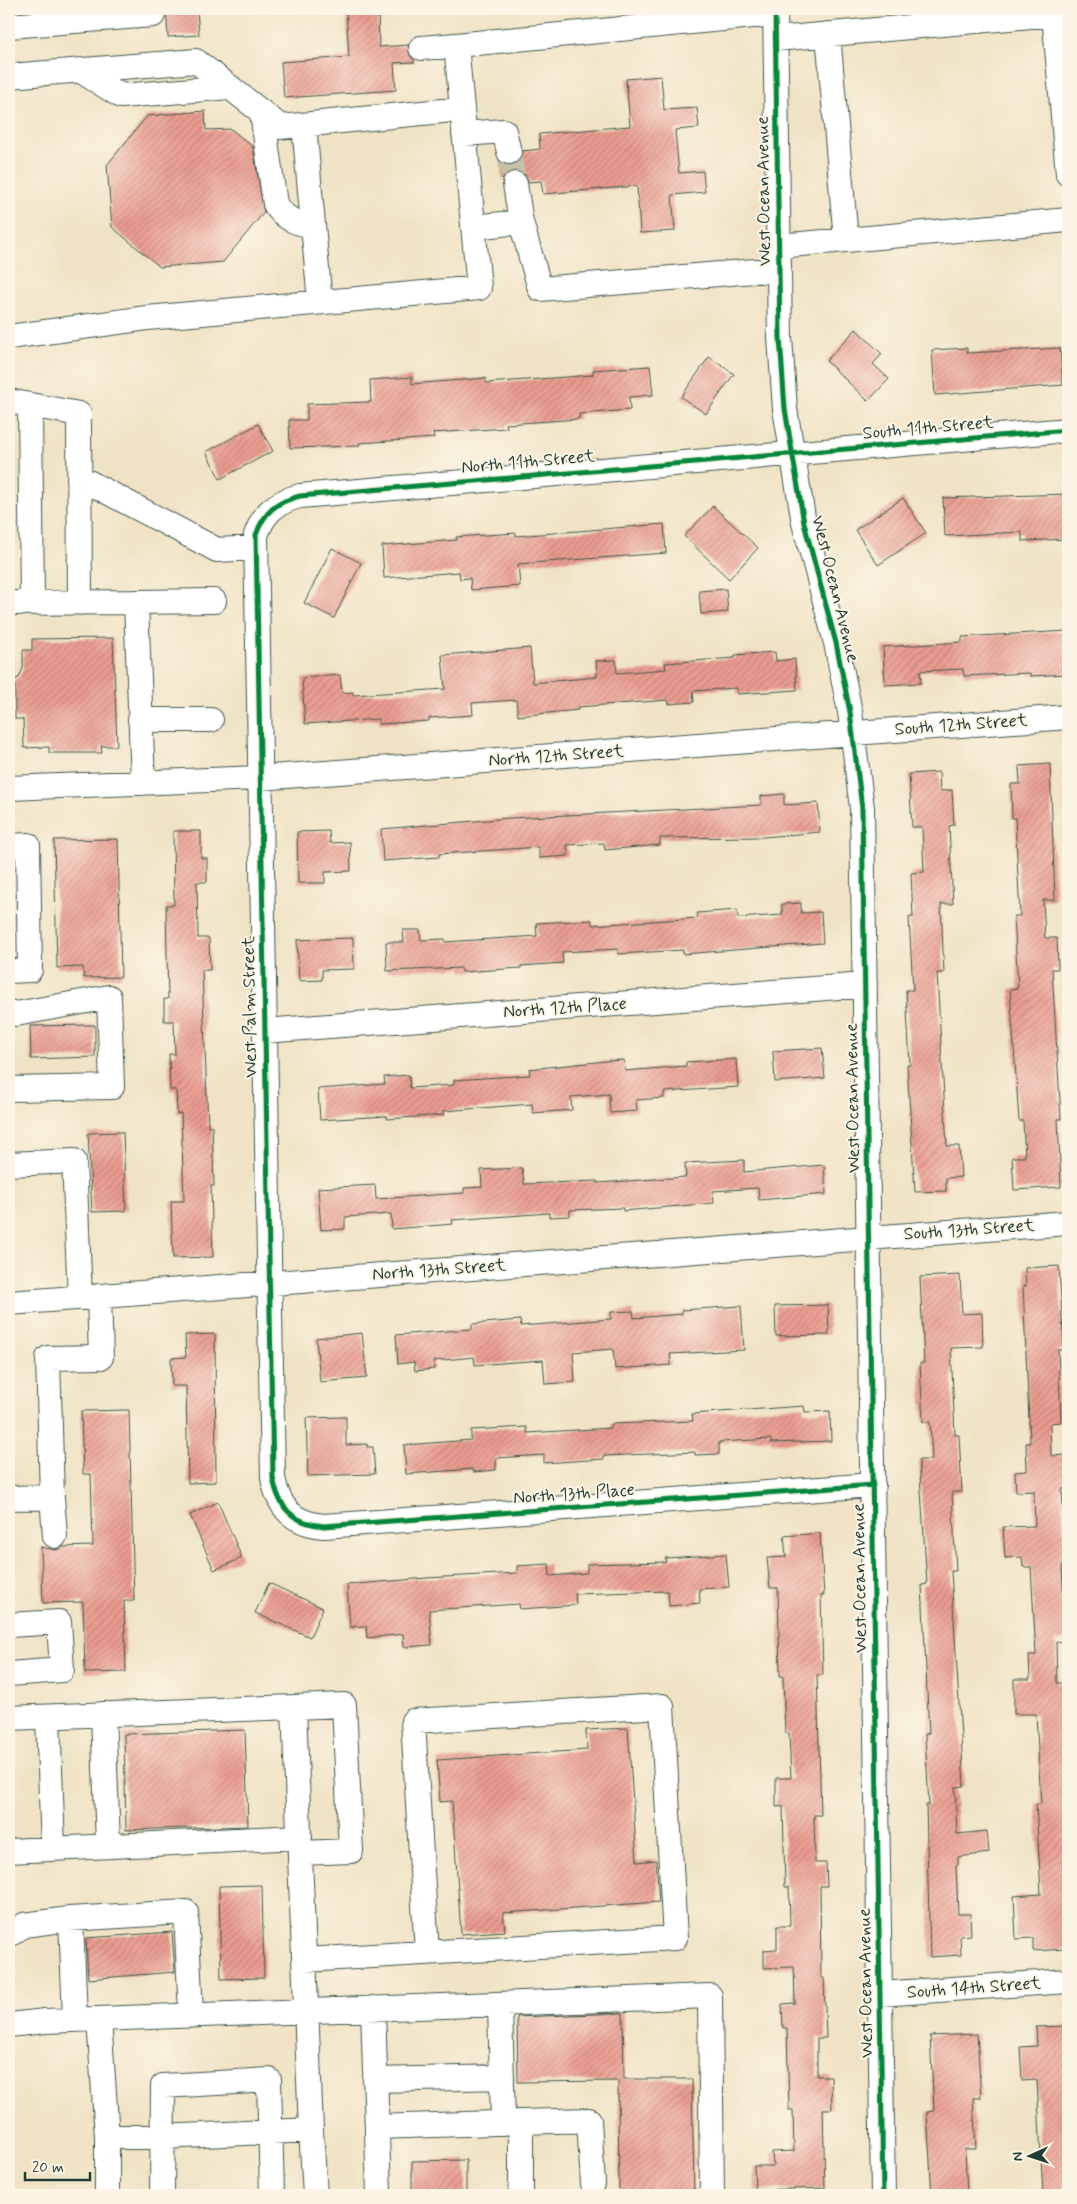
<svg xmlns="http://www.w3.org/2000/svg" width="1077" height="2204" font-family="Mynerve,sans-serif">
  <style>
    .building { fill: url(#building-hatch) }
    .lines { fill: none; stroke-linecap: round; stroke-linejoin: round }
    .minor-tunnel { stroke: #c6c2a8; stroke-width: 24; stroke-dasharray: 24 12; stroke-linecap: butt }
    .minor-casing { stroke: #3e564a; stroke-width: 26 }
    .minor { stroke: #fff; stroke-width: 24 }
    .cycleway-casing { stroke: #fcf5e5; stroke-width: 8 }
    .cycleway { stroke: #00873e; stroke-width: 5 }
    .labels { text-anchor: middle; dominant-baseline: central; stroke-width: 4; stroke-linejoin: round; paint-order: stroke }
    .street-label { font-size: 18px; fill: #1f3d34; stroke: #fcf5e5 }
  </style>
  <defs>
    <pattern id="building-hatch" width="6" height="6" patternUnits="userSpaceOnUse" patternTransform="scale(1.25)"><rect width="6" height="6" fill="#eb9c90"/><path d="M-1 1l2-2M0 6l6-6M5 7l2-2" fill="none" stroke="#be8076"/></pattern>
  </defs>
  <rect width="100%" height="100%" fill="#fcf5e5"/>
  <filter id="ink" filterUnits="userSpaceOnUse"><feTurbulence type="fractalNoise" baseFrequency=".02" numOctaves="2"/><feDisplacementMap in="SourceGraphic" scale="10" xChannelSelector="R" yChannelSelector="G"/><feConvolveMatrix kernelMatrix="1 2 1 2 8 2 1 2 1" color-interpolation-filters="sRGB"/></filter>
  <filter id="wash" filterUnits="userSpaceOnUse"><feTurbulence type="fractalNoise" baseFrequency=".0096" numOctaves="4" result="noise"/><feDisplacementMap in="SourceGraphic" scale="20" xChannelSelector="R" yChannelSelector="G"/><feGaussianBlur stdDeviation="1.12" result="paint"/><feColorMatrix in="noise" values="0 0 0 0 0 0 0 0 0 0 0 0 0 0 0 0 0 1.4 0 .05"/><feComposite in="paint" operator="in"/></filter>
  <g filter="url(#wash)">
    <rect width="100%" height="100%" fill="#f0e3c5"/>
    <g id="blocks">
      <!-- building -->
      <path class="building" d="M166 9H197L199 35 168 37Z
        M346 9H378L379 47 408 45 410 55 415 62 394 63 396 90 284 98 281 62 349 57Z
        M661 76 664 110 697 108 699 128 675 130 679 173 703 171 705 192 672 195 675 231 640 233 637 186 543 194 541 181 529 182 525 175 519 171H512L502 179 501 163 513 165 519 162 522 151 540 149 539 134 630 126 626 79Z
        M205 111 206 130 231 129 253 147 264 212 223 262 160 267 112 227 107 165 147 116Z
        M856 329 882 354 873 364 889 379 868 401 826 361Z
        M967 348V353L1060 348 1063 385 935 395 932 350Z
        M709 357 734 374 706 414 681 397Z
        M650 366 653 395 629 397 630 410 579 414V419L506 424 507 428 433 433 434 438 359 443V446L290 448 289 420H307V404L371 402 370 380 412 377V384L486 378V383L593 375V370Z
        M258 424 273 451 220 479 206 452Z
        M1068 494V539L1022 541V532L945 536 943 498Z
        M903 498 926 533 878 565 855 530Z
        M713 506 758 548 729 579 684 536Z
        M664 524 666 553 518 564 520 586 471 590 470 578 460 579 459 572 384 578 382 546 457 540 456 537 516 533V536Z
        M332 548 361 563 334 618 304 603Z
        M726 589 728 612 701 614 699 591Z
        M1068 631V674L1030 676V673L964 676 963 669 920 671 921 683 885 685 883 647 962 642V637Z
        M113 638 117 746H101L102 753H49V747L24 748 23 719H15V679L19 678 23 668V650H32V639Z
        M530 648 533 683 597 677 596 661 616 660 617 673 666 669 665 663 735 658V655L775 652 776 661 795 659 797 690 737 694V688L693 691 694 702 669 704 668 700 578 707V710L518 716 516 700 472 703 473 715 429 718V721L379 724V719L305 724 302 678 340 675 342 693 353 692V695L445 689 442 655Z
        M1050 764 1055 900H1043L1045 938H1057L1058 969H1052L1061 1119H1058L1061 1187 1014 1190 1012 1157H1025L1023 1121H1019L1010 989 1018 988 1014 916H1020L1015 818H1012L1011 784H1020L1019 766Z
        M939 772 940 791 952 790 954 825 949 826 953 904H941L944 973H937L942 1063 947 1146H959L961 1177 946 1178V1191L915 1192 907 1065H910L906 990H913L909 917H913L911 873 924 872 922 827H912L909 774Z
        M784 794V805L818 803 820 832 764 837 660 838V845L605 850 604 843 567 845 568 856 539 858V847L439 854V857L383 861 381 829 510 818 761 805V796Z
        M173 831H201V858H207V882H197L198 938H209L210 970H202L208 1126H212L214 1186H211L213 1257 173 1258 171 1201H184L181 1113 177 1114 176 1090H170L169 1054H175L174 1021H164V999H168L166 905H174Z
        M329 831 330 843 350 842 351 871 325 872V883H298L297 832Z
        M118 839 121 977 84 978 83 967 57 968 54 840Z
        M801 903V913L821 912 823 943 683 954V950L618 954V949L562 952 563 963 521 966V968L462 972 461 968 387 971 386 942H404L403 930H420L421 940 445 939V942L537 936 536 923 592 920V925L698 918 697 913 737 910 738 918 782 915V904Z
        M353 938 354 969 322 970V980L299 981 297 940Z
        M95 1025V1057L31 1059 30 1026Z
        M822 1048 825 1078 775 1082 773 1051Z
        M736 1059 738 1087 664 1092V1098L636 1100 637 1111 610 1113 609 1094 571 1097 572 1110 533 1113 532 1104 443 1111 444 1115 387 1119V1116L320 1120 318 1089 385 1084 384 1077 409 1075 410 1088 454 1085V1080L530 1075 529 1069 606 1061 624 1060 625 1071 686 1066V1062Z
        M123 1132 126 1211 92 1212 88 1133Z
        M744 1160V1172L824 1165 826 1194 759 1200 758 1188 713 1191 714 1203 623 1211V1208L570 1210V1216L549 1217V1213L452 1220 453 1224 392 1229 391 1214 345 1217V1229L321 1230 318 1188 375 1185 376 1199 464 1193V1188L482 1187 481 1170 522 1168 524 1184 597 1181 598 1183 686 1177 685 1163Z
        M1059 1266 1064 1350H1058L1061 1422 1050 1423 1051 1456 1066 1455 1068 1489H1062L1066 1565 1062 1566 1066 1641 1056 1642 1057 1683H1068V1788H1066L1068 1864H1063L1067 1949 1033 1951V1938L1016 1939 1014 1896 1041 1894 1036 1804H1041L1036 1714H1014V1679H1030L1029 1655H1036L1031 1567H1023L1022 1557 1005 1558 1003 1527 1035 1526 1034 1491 1016 1492 1015 1472 1027 1471 1026 1443H1030L1023 1286H1026L1025 1268Z
        M960 1275 962 1314 982 1313 983 1347 951 1348 955 1435H959L962 1492H952L956 1571H951L964 1786 955 1787 957 1834 987 1831 989 1853 958 1857V1865H956L958 1914H970L971 1935 960 1936 961 1955 930 1957 926 1805H929L925 1734 929 1733 922 1585 927 1584 919 1460H932L930 1422H923L920 1363H924L920 1277Z
        M828 1305 829 1335 776 1336 775 1306Z
        M741 1306 744 1350 670 1354 671 1365 615 1369 613 1349 573 1352 575 1382 545 1384 543 1360 475 1365 474 1357 434 1361V1369L415 1371 414 1362 398 1364 396 1335 472 1329V1324L520 1320 521 1326 611 1319V1312L633 1311 634 1318 682 1314V1310Z
        M362 1333 367 1378 320 1382 316 1338Z
        M215 1334 216 1482 188 1483 186 1386H172L171 1358 186 1357 185 1335Z
        M804 1406 805 1412 830 1411 831 1441 771 1443V1439L719 1442V1454L695 1455V1452L604 1456V1459L544 1463V1455L496 1458V1470L473 1472V1469L406 1474 404 1445 471 1440V1430L527 1427V1433L611 1428V1424L693 1421 692 1414Z
        M129 1410 134 1601H124L126 1672 85 1673 83 1602 43 1603 41 1547 56 1550 63 1547 93 1546 91 1474H83L81 1411Z
        M346 1417V1445L367 1444V1447H373L375 1474 308 1476 306 1418Z
        M218 1502 242 1558 214 1570 190 1515Z
        M820 1533 824 1595H821L823 1675H817L821 1815H814L815 1863H826L827 1886H820L821 1978H824L826 2038H817V2076H831L832 2109H823L825 2188 755 2190 754 2166H773L772 2152 794 2151 793 2110H789L787 2028H783L782 2004 795 2003 794 1967 764 1968V1950L777 1949V1926H790L789 1887H785L783 1806 776 1807V1778H791L789 1733H785L783 1676H780L778 1588H770L767 1558 786 1557 784 1536Z
        M726 1554 729 1587 699 1589 700 1603 669 1606 668 1591 575 1594 576 1605 520 1609 519 1604 429 1610 432 1645 404 1647 403 1634 367 1638 366 1626 350 1627 347 1585 426 1578 517 1573V1566L549 1564 550 1576 587 1573V1564L666 1562 665 1558Z
        M269 1583 323 1608 310 1637 255 1613Z
        M628 1728 637 1862 656 1860 659 1902 503 1913 505 1931 461 1934 452 1801 440 1802 437 1760 587 1750 586 1730Z
        M245 1730 248 1826 126 1830 124 1734Z
        M262 1885 264 1978 221 1979 219 1886Z
        M172 1932 175 1972 88 1979 86 1938Z
        M623 2013 624 2079H692L694 2195H619L618 2081 518 2082 517 2017Z
        M1068 2026 1066 2195H1043L1037 2080 1022 2081 1020 2047 1037 2046 1036 2027Z
        M977 2034 981 2098H973L976 2149H965L967 2195H932L927 2112 934 2111 930 2036Z
        M466 2160V2195H412V2161Z"/>
    </g>
  </g>
  <g filter="url(#ink)">
    <use href="#blocks" fill-opacity="0" stroke="#3e564a" stroke-width="1"/>
    <g class="lines">
      <!-- minor-tunnel -->
      <path class="minor-tunnel" d="M509 152 515 184"/>
      <defs>
        <path id="minor" d="M775 9 780 338 785 409 804 523 836 643 850 712 862 808 883 2195
          M9 26 153 15
          M828 34 846 240
          M776 39 1054 14 1068 174
          M421 48 456 45
          M81 71 121 96 230 87
          M9 76 196 61 281 127 462 109
          M262 113 275 204C284 219 296 223 313 226
          M304 125 320 302
          M464 134 504 131 509 152
          M515 184 521 222
          M473 227 521 222 540 289 779 269
          M779 246 1068 220
          M9 337 147 318 479 288 456 45 775 14
          M9 401 30 405 32 603
          M30 405 79 414 80 603
          M79 477 217 550 256 548
          M136 602 214 601
          M9 603 136 602 143 783
          M140 720H211
          M9 788 259 778 1068 717
          M9 846 28 845 30 970 9 971
          M9 1012 16 1014 109 997 112 1087 9 1089
          M264 1031 865 985
          M9 1164 74 1161 80 1297
          M9 1303 1068 1223
          M873 1485 324 1526C293 1523 279 1509 273 1478L256 535C264 512 276 502 300 496L1068 430
          M52 1497 55 1536
          M9 1498 52 1497 48 1358 101 1357 99 1296
          M9 1625 59 1622 62 1670 9 1674
          M294 1707 344 1705 351 1851 300 1853
          M103 1714 108 1844
          M48 1717 53 1848
          M9 1718 294 1707 311 2130 162 2137H107
          M9 1851 300 1837
          M71 1919 75 2020
          M9 1935 24 1925 69 1919 186 1912 191 2015
          M305 1960 675 1938 662 1706 413 1721 427 1953
          M880 1994 1068 1981
          M500 2004 503 2123
          M373 2008 379 2195
          M99 2019 107 2137V2195
          M9 2025 45 2021 710 1996 712 2195
          M375 2080 502 2077
          M521 2122 589 2120 593 2184
          M377 2127 521 2122V2195
          M311 2130 315 2195
          M162 2195 163 2086 269 2080 272 2195"/>
      </defs>
      <!-- minor casing -->
      <use href="#minor" class="minor-casing"/>
      <!-- minor -->
      <use href="#minor" class="minor"/>
      <defs>
        <path id="cycleway" d="M775 9 780 338 785 409 804 523 836 643 850 712 862 808 883 2195
          M873 1485 324 1526C293 1523 279 1509 273 1478L256 535C264 512 276 502 300 496L1068 430"/>
      </defs>
      <!-- cycleway casing -->
      <use href="#cycleway" class="cycleway-casing"/>
      <!-- cycleway -->
      <use href="#cycleway" class="cycleway"/>
    </g>
  </g>
  <g class="labels">
    <!-- street labels -->
    <g class="street-label">
      <text transform="translate(764 191) rotate(-91)">West Ocean Avenue</text>
      <text transform="translate(928 428) rotate(-5)">South 11th Street</text>
      <text transform="translate(528 462) rotate(-5)">North 11th Street</text>
      <text transform="translate(835 589) rotate(76)">West Ocean Avenue</text>
      <text transform="translate(961 725) rotate(-4)">South 12th Street</text>
      <text transform="translate(556 756) rotate(-4)">North 12th Street</text>
      <text transform="translate(250 1007) rotate(-91)">West Palm Street</text>
      <text transform="translate(565 1008) rotate(-4)">North 12th Place</text>
      <text transform="translate(853 1098) rotate(-91)">West Ocean Avenue</text>
      <text transform="translate(969 1230) rotate(-4)">South 13th Street</text>
      <text transform="translate(439 1270) rotate(-4)">North 13th Street</text>
      <text transform="translate(574 1494) rotate(-4)">North 13th Place</text>
      <text transform="translate(860 1578) rotate(-91)">West Ocean Avenue</text>
      <text transform="translate(866 1983) rotate(-91)">West Ocean Avenue</text>
      <text transform="translate(974 1988) rotate(-4)">South 14th Street</text>
    </g>
  </g>
  <!-- margin -->
  <rect width="1077" height="2204" fill="none" stroke="#fcf5e5" stroke-width="30"/>
  <!-- north arrow -->
  <g transform="translate(1030 2156) rotate(267)" stroke="#fcf5e5" stroke-width="4" paint-order="stroke">
  <path d="M0-4L9 19L0 12L-9 19Z" fill="#1f3d34"/>
  <text y="-8" font-size="14" font-weight="bold" text-anchor="middle" fill="#1f3d34">N</text>
  </g>
  <!-- scale -->
  <path d="M25 2172v8h65v-8" fill="none" stroke="#1f3d34" stroke-width="2.5"/>
  <text x="32" y="2172" font-size="15" fill="#1f3d34" stroke="#fcf5e5" stroke-width="4" paint-order="stroke">20 m</text>
</svg>
